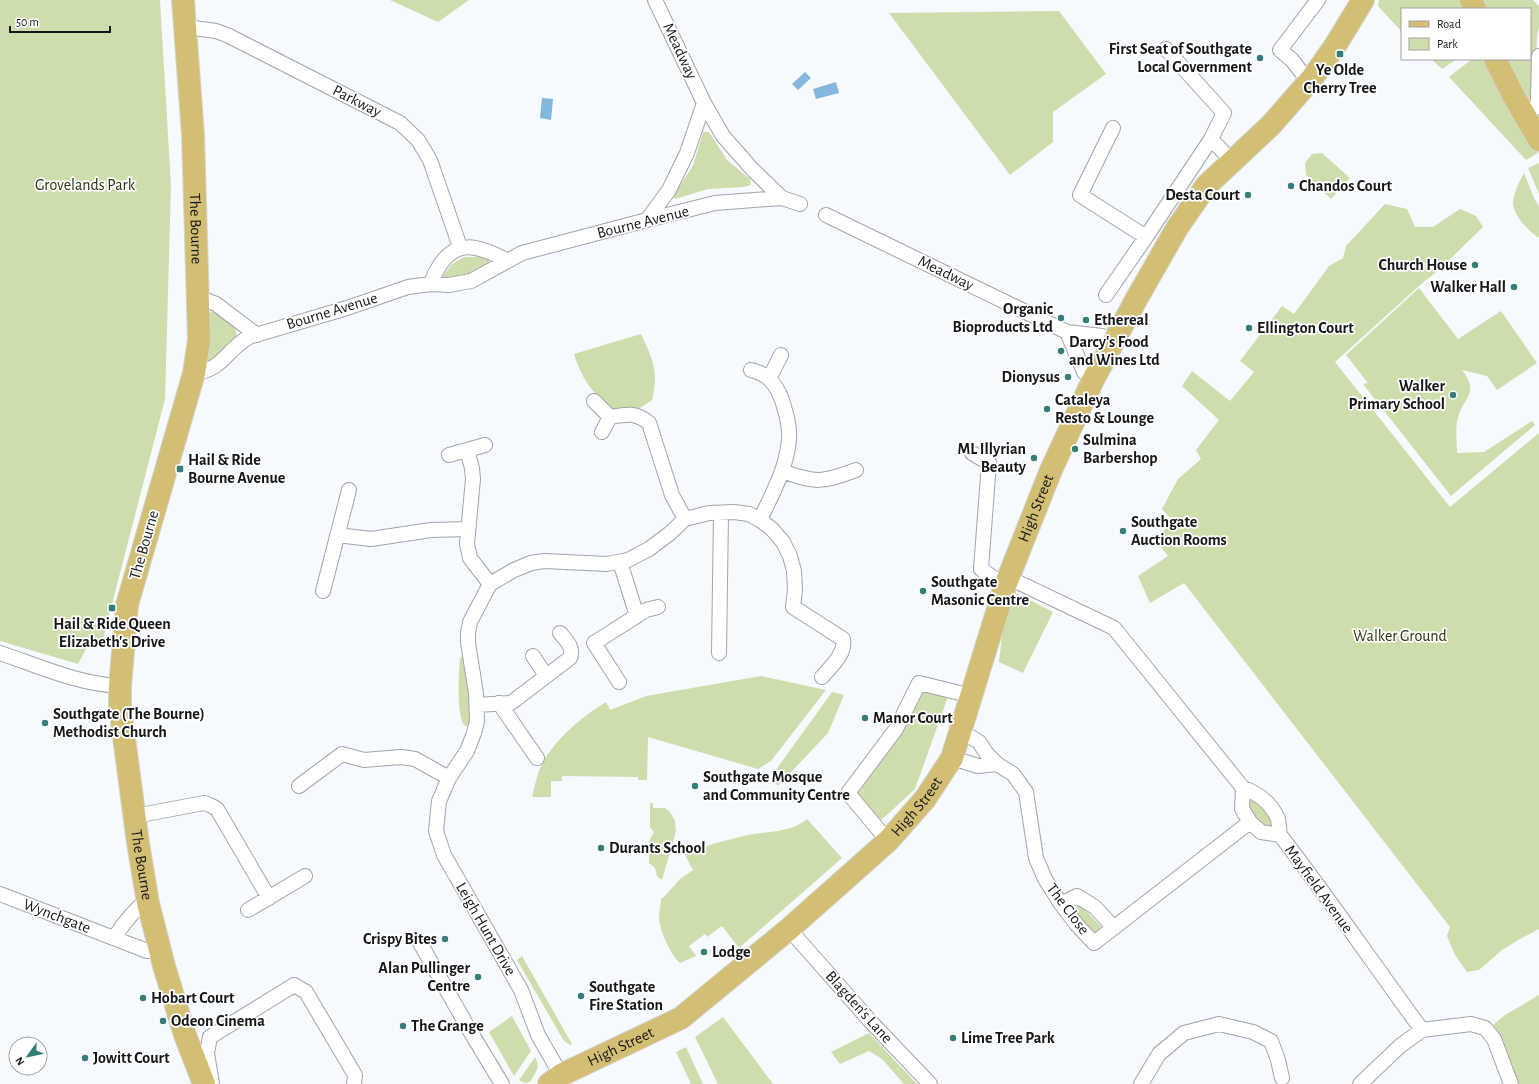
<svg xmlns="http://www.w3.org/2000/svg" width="1539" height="1084" font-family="'Alegreya Sans',sans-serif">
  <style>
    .green { fill: #ceddac }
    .water { fill: #83b7dd }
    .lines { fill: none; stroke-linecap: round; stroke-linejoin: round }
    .minor-casing { stroke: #a1a4ab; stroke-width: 16 }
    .primary-casing { stroke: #d5d5d5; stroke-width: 24 }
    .minor { stroke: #fff; stroke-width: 14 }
    .primary { stroke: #d2bf74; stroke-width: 22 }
    .poi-dot { fill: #357d79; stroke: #fff; stroke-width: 1.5 }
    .labels { text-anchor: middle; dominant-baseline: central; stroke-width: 3.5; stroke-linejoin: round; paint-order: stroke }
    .poi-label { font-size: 16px; font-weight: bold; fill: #151618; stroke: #fff; text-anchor: start }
    .street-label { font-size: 16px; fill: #151618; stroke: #fff }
    .park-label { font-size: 16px; fill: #2a3309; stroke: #fff }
  </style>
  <rect width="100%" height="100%" fill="#f6f9fe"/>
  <!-- green -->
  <path class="green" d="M0 0H160L171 186 165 399 102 643 86 649 78 664 0 641Z
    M390 0H469L438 22Z
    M1379 0H1464L1468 9H1402V32L1378 6Z
    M1480 0H1533L1539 6V27L1537 35 1534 93 1531 99 1526 101 1504 59H1530V9H1484Z
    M1059 11 1106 74 1053 112V142L1010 175 889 13Z
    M1431 59H1457L1442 69Z
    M1472 59H1488L1538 153 1526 160 1449 77Z
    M703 132H709L727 160 750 179 751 185 743 187 708 189 675 199 673 195 693 166Z
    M1322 153 1350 178 1331 199 1306 175 1305 163 1312 154Z
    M1539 163V194L1528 168Z
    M1524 173 1534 198 1539 207V238C1529 232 1513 215 1513 203 1514 192 1519 182 1524 173Z
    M1385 204 1407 209 1415 227H1433L1460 209 1476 216 1483 227 1440 269 1420 285 1335 362 1450 507 1539 433V929L1520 939 1502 950 1479 970 1467 972 1455 955 1447 936 1450 927 1184 583 1150 603 1138 576 1168 556 1156 541 1172 520 1162 509 1178 479 1201 459 1196 450 1219 420 1182 386 1192 371 1230 401 1254 372 1240 361 1282 306 1294 314 1329 266 1343 258 1346 246Z
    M464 257H480L490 261 491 263 469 274 445 279 443 276 452 264Z
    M1419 288 1458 339 1501 311 1537 363 1497 390 1487 376 1462 370C1481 394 1462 398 1458 418 1455 428 1457 442 1457 453L1484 452 1532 421 1535 425 1451 496 1363 384 1368 383 1346 355Z
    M215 311C224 318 238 325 237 337L210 363 206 359 208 317 211 312Z
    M641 334C653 360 659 371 652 400L637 410 612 409C592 392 582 380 574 354Z
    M1012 591 1053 612 1023 673 999 662 1005 611Z
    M463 656 466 660 471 722 468 726H465C456 718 459 671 460 658Z
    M761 676 826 690 771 761 758 769 648 737 647 780H638V777L562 776V781H551V797H532C535 786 537 774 542 764 556 738 582 717 606 702L610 710 646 696Z
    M919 683 950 691 915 789 875 826 848 793Z
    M832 692 844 695 828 733 778 786 774 781 773 774Z
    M1253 798 1255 799 1272 819V829C1258 823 1247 816 1249 799Z
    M650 803H653V808H665L670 812 675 821 676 831 662 880 657 876 655 868 649 863V841L654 832 650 827Z
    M807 819 842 858 739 948 722 926 707 937 705 934 689 946 696 956 680 963C670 954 660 931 659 918 659 911 661 905 661 899L663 898 680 879 693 870 684 853C705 846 726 840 748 835 768 831 791 833 807 819Z
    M1078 905 1084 908 1102 928 1095 936 1073 910Z
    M522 956 572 1044 570 1045 564 1041 517 960Z
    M1539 995V1084H1517L1493 1025 1505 1015Z
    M512 1016 531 1051 514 1076 489 1032Z
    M723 1017 773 1084H718L695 1037Z
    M869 1033 917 1084H904L882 1059 869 1051 840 1064 831 1052Z
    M686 1047 703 1084H691L676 1052Z
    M535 1057C541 1067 536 1072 530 1082L525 1083 519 1080Z"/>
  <!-- water -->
  <path class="water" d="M805 72 811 78 798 90 792 84Z
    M836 82 839 93 816 99 813 89Z
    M542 98 553 99 551 120 540 118Z"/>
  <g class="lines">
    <defs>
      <path id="minor" d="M655 0 704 103 723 136 752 169 782 198 800 204
        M186 27 216 31 227 35 400 123 418 140 430 160 460 247
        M1309 82 1292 60 1280 50 1318 0
        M1527 118 1537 104 1538 100 1539 56
        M1211 139 1232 161
        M826 215 1067 332 1102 336 1114 340
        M647 220 669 190 687 153 704 103
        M1146 237 1211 139 1224 113 1166 49
        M431 284C433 279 434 274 437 270 455 237 479 246 506 260
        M1106 295 1146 237 1080 195 1113 128
        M198 297 216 304 257 335
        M1067 332 1084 372 1093 380
        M751 370C768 374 776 384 782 400 786 413 790 426 789 439 787 468 772 494 760 520
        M194 373C222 371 227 349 249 337L347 308 408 287 431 284 449 285 471 281 522 253 647 220 715 203 782 198
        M769 379 781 355
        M594 401 610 417
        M602 432 610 417C627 414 635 412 649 423L672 495 685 519
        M467 450 472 468 473 479 467 544 470 558 490 584
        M972 453 989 463 981 569 1005 586
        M449 455 485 445
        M782 471C816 483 821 483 856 470
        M337 535 371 539 431 530 468 529
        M620 562 637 616
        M1009 578 1114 628 1243 788 1242 809 1250 822 1261 832 1280 835C1329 898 1374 965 1422 1030
        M323 591 349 490
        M0 653C39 666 78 684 120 686
        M719 653 721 513
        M533 656 546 676
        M619 682 594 643 646 610 658 607
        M499 703 537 758
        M477 705 511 703 570 658C574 648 567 641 560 633
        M961 731 979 742 987 754 997 764 1013 774 1026 792 1036 858 1045 879 1061 904 1077 925 1094 943 1250 822
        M952 758 978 766 997 764
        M299 786 342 754 364 760 401 757 415 759 449 778
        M1243 788C1258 793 1271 803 1278 819 1279 823 1279 830 1280 835
        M135 816 204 803 210 805 217 809 269 898
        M888 841 848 793 896 729 919 683 972 696
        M0 894 147 951H160
        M1061 904 1077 896 1095 907 1114 928
        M248 910 305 876
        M789 929 871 1022 930 1084
        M114 938C123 924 134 910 147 900
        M419 941 470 1031 502 1084
        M561 1075 538 1035 521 990 444 855 436 831 439 801 449 778 467 751 474 733 477 721 476 693 468 643V633L470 622 490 584 514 570 531 563 544 561 607 564 628 560 649 549 669 534 685 519 709 513 734 512 749 514 760 520 772 529 783 542 790 556 794 571 795 590 793 607 843 639C846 654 831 666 822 677
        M212 1084 207 1053 210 1037 294 985 306 992 355 1075 354 1084
        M1141 1084 1159 1054 1184 1033 1219 1024 1253 1032 1271 1041 1278 1060 1282 1078
        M1360 1084 1400 1046 1422 1030 1471 1024 1485 1028 1494 1039 1511 1084"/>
      <g id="primary">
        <path id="s1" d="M183 0 193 135 199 340 194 373 127 605 120 686V707L138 843 148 903 164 966 185 1035 204 1084"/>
        <path d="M1471 0 1475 9"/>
        <path d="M1495 59 1514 97 1539 140"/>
        <path id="s2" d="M549 1084 561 1075 681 1018 789 929 888 841 925 799 952 758 1005 586 1051 470 1093 380 1137 298 1177 228 1206 186 1271 125 1313 77 1335 46 1363 0"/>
      </g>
    </defs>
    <!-- minor casing -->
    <use href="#minor" class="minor-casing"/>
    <!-- primary casing -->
    <use href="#primary" class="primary-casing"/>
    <!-- minor -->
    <use href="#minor" class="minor"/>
    <!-- primary -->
    <use href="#primary" class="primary"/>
  </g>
  <!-- markers -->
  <g class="poi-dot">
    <rect x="1336" y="50" width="8" height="8" rx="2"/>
    <circle cx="1260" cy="58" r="4"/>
    <circle cx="1291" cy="186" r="4"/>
    <circle cx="1248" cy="195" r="4"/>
    <circle cx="1475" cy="265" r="4"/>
    <circle cx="1514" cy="287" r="4"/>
    <circle cx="1061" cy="318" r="4"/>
    <circle cx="1086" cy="320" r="4"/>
    <circle cx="1249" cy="328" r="4"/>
    <circle cx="1061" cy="351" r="4"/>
    <circle cx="1068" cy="377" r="4"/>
    <circle cx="1453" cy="395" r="4"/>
    <circle cx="1047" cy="409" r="4"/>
    <circle cx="1075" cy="449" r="4"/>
    <circle cx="1034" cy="458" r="4"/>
    <rect x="176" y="465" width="8" height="8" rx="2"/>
    <circle cx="1123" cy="531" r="4"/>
    <circle cx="923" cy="591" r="4"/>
    <rect x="108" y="604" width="8" height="8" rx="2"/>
    <circle cx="865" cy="718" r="4"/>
    <circle cx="45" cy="723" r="4"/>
    <circle cx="695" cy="786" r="4"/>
    <circle cx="601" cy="848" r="4"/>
    <circle cx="445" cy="939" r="4"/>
    <circle cx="704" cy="952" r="4"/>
    <circle cx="478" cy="977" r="4"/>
    <circle cx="581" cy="996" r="4"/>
    <circle cx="143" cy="998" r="4"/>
    <circle cx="163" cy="1021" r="4"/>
    <circle cx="403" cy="1026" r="4"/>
    <circle cx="953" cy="1038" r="4"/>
    <circle cx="85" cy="1058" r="4"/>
  </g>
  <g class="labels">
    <!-- poi labels -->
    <g class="poi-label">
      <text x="1252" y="49" text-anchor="end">First Seat of Southgate<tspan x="1252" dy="18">Local Government</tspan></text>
      <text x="1340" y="70" text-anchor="middle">Ye Olde<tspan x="1340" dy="18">Cherry Tree</tspan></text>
      <text x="1299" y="186">Chandos Court</text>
      <text x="1240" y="195" text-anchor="end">Desta Court</text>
      <text x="1467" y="265" text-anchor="end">Church House</text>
      <text x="1506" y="287" text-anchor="end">Walker Hall</text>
      <text x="1053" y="309" text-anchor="end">Organic<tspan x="1053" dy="18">Bioproducts Ltd</tspan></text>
      <text x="1094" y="320">Ethereal</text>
      <text x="1257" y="328">Ellington Court</text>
      <text x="1069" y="342">Darcy's Food<tspan x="1069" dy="18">and Wines Ltd</tspan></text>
      <text x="1060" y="377" text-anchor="end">Dionysus</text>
      <text x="1445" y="386" text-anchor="end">Walker<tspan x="1445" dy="18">Primary School</tspan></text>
      <text x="1055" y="400">Cataleya<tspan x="1055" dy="18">Resto &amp; Lounge</tspan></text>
      <text x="1083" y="440">Sulmina<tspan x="1083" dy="18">Barbershop</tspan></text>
      <text x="1026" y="449" text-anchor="end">ML Illyrian<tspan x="1026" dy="18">Beauty</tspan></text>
      <text x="188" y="460">Hail &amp; Ride<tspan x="188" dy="18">Bourne Avenue</tspan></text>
      <text x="1131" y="522">Southgate<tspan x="1131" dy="18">Auction Rooms</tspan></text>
      <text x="931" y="582">Southgate<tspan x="931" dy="18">Masonic Centre</tspan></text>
      <text x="112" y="624" text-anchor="middle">Hail &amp; Ride Queen<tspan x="112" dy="18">Elizabeth's Drive</tspan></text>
      <text x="53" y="714">Southgate (The Bourne)<tspan x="53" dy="18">Methodist Church</tspan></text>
      <text x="873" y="718">Manor Court</text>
      <text x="703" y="777">Southgate Mosque<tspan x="703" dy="18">and Community Centre</tspan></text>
      <text x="609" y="848">Durants School</text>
      <text x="437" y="939" text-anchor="end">Crispy Bites</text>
      <text x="712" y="952">Lodge</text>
      <text x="470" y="968" text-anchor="end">Alan Pullinger<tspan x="470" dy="18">Centre</tspan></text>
      <text x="589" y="987">Southgate<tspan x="589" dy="18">Fire Station</tspan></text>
      <text x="151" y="998">Hobart Court</text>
      <text x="171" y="1021">Odeon Cinema</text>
      <text x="411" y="1026">The Grange</text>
      <text x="961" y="1038">Lime Tree Park</text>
      <text x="93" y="1058">Jowitt Court</text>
    </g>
    <!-- street labels -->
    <g class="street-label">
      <text transform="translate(680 51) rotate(65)">Meadway</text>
      <text transform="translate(357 101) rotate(27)">Parkway</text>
      <text transform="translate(643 222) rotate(-14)">Bourne Avenue</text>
      <text stroke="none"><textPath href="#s1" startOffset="229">The Bourne</textPath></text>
      <text transform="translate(946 273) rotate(26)">Meadway</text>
      <text transform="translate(332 311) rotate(-17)">Bourne Avenue</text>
      <text stroke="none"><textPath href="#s2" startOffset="789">High Street</textPath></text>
      <text transform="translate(144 545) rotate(-74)">The Bourne</text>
      <text stroke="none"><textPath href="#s2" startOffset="465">High Street</textPath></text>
      <text stroke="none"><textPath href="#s1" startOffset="877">The Bourne</textPath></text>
      <text transform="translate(1319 889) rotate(54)">Mayfield Avenue</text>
      <text transform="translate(1068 909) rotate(53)">The Close</text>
      <text transform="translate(57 916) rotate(21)">Wynchgate</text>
      <text transform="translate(486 929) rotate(60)">Leigh Hunt Drive</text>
      <text transform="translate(859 1007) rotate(48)">Blagden's Lane</text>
      <text stroke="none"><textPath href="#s2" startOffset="81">High Street</textPath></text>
    </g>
    <!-- park labels -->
    <g class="park-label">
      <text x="85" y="185">Grovelands Park</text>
      <text x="1400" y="636">Walker Ground</text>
    </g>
  </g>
  <!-- legend -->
  <rect x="1401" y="8" width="130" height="52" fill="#ffffff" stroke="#a1a2a3"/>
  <rect x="1409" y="21" width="20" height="6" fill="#d2bf74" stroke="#a1a2a3"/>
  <text x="1437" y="28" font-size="12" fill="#151618">Road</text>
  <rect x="1409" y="38" width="20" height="12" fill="#ceddac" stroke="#a1a2a3"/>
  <text x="1437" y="48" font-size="12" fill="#151618">Park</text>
  <!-- north arrow -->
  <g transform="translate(28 1056) rotate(237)"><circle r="19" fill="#ffffff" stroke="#a1a2a3"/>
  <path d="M0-3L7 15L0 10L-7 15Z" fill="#357d79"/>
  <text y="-6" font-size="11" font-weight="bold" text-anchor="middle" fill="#151618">N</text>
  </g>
  <!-- scale -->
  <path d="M10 26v6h100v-6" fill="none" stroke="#151618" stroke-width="2"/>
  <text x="16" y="26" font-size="12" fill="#151618" stroke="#ffffff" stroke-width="3" paint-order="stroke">50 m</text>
</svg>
